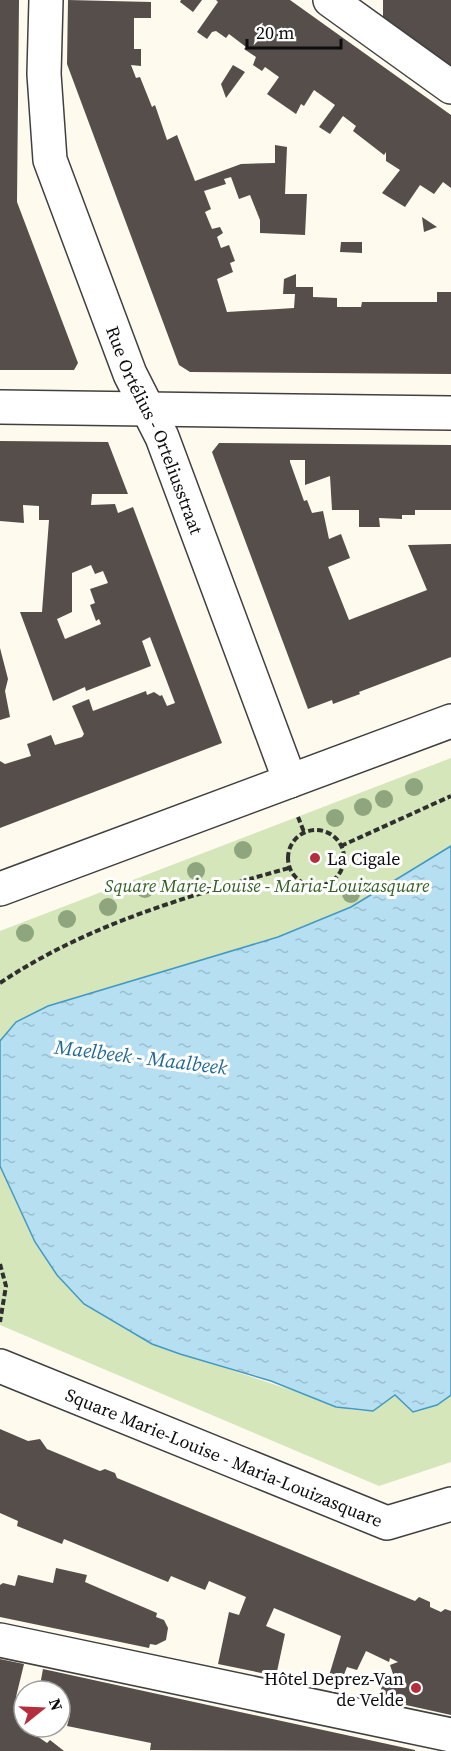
<svg xmlns="http://www.w3.org/2000/svg" width="451" height="1751" font-family="'Source Serif 4',serif">
  <style>
    .park { fill: #d4e6ba }
    .water { fill: url(#water-ripples); stroke: #4299c4; stroke-width: 1.5 }
    .building { fill: #554e4a; fill-rule: evenodd }
    .lines { fill: none; stroke-linecap: round; stroke-linejoin: round }
    .minor-casing { stroke: #404040; stroke-width: 36 }
    .path { stroke: #2f2f2f; stroke-width: 4; stroke-dasharray: 6 3; stroke-linecap: butt }
    .minor { stroke: #fff; stroke-width: 33 }
    .tree { fill: #8ea57e }
    .poi-dot { fill: #b42e3d; stroke: #fff; stroke-width: 2 }
    .labels { text-anchor: middle; dominant-baseline: central; stroke-width: 6; stroke-linejoin: round; paint-order: stroke }
    .street-label { font-size: 18px; fill: #0d0d0d; stroke: #fff }
    .poi-label { font-size: 18px; fill: #0d0d0d; stroke: #fff; text-anchor: start }
    .park-label { font-size: 18px; font-style: italic; fill: #336022; stroke: #fff }
    .water-label { font-size: 20px; font-style: italic; fill: #1f6a97; stroke: #fff }
  </style>
  <defs>
    <pattern id="water-ripples" width="26" height="14" patternUnits="userSpaceOnUse" patternTransform="scale(1.5)"><rect width="26" height="14" fill="#b6dff2"/><path d="M2 4q2-2 4 0t4 0M15 11q2-2 4 0t4 0" fill="none" stroke="#9bbece"/></pattern>
  </defs>
  <rect width="100%" height="100%" fill="#fefaee"/>
  <!-- park -->
  <path class="park" d="M451 758V846L351 907 278 937 48 1006 16 1022 0 1041V931Z
    M0 1166 35 1242 57 1275 84 1304 152 1344 352 1410 373 1411 395 1395 413 1412 437 1405 451 1395V1462L379 1486 0 1325Z"/>
  <!-- water -->
  <path class="water" d="M451 846V1395L437 1405 413 1412 395 1395 373 1411 336 1407 271 1381 180 1354 152 1344 84 1304 57 1275 35 1242 0 1166V1041L16 1022 48 1006 278 937 351 907Z"/>
  <!-- building -->
  <path class="building" d="M0 0H19L17 202 78 363 74 370H0Z
    M68 0 151 2V18H134V49H141V66L131 65 136 78 140 77 152 107 155 105 167 140 177 135 195 181 241 164 275 163V145L287 147 285 194H307L305 235 260 233V220L250 195 239 199 231 177 224 179 226 184 204 191 211 209 205 212 212 229 220 227 223 233 217 237 221 248 229 245 235 261 230 263 233 272 217 279 227 312 294 308 295 294H283L284 279 296 274V287H313V297L337 298V307H361L362 302H437V292H451V374L190 372 179 365 67 64Z
    M181 0H202L193 12 180 2Z
    M216 0H290L451 115V188L443 182 434 194 420 185 405 207 382 193 400 170 386 161V152L384 155 353 131 356 126 343 116 330 134 319 127 335 105 314 90 304 106 301 104 296 114 267 94 279 77 265 67 262 71 253 65 256 57 244 49 246 47 229 34 226 38 216 31 212 32 207 39 197 32 218 2Z
    M383 0H451V68L383 20Z
    M233 65 245 72 226 98 221 84Z
    M422 217 437 227 424 232Z
    M341 242H362V253L340 252Z
    M0 441 108 442 128 494H92L91 505 115 504 118 513 133 507 222 743 0 828V761L5 764 31 756 27 744 51 735 55 745 82 737 84 734 72 706 89 699 93 711 146 691 147 695 154 692 160 696 162 695 167 706 175 703 150 637 142 641 151 666 86 691 85 687 53 701 20 612H42L49 520H39V506L23 505 24 523 0 521ZM91 565 95 574 103 571 108 583 90 589 95 603 90 605 96 621 99 619 101 624 65 639 57 619 72 612V573Z
    M219 443 451 445V510H415V515H402V519L379 518 380 527H359V510H332L330 476 305 485V460H290V462L304 501 307 500 312 513 323 511 329 539 341 534 350 558 328 567 349 620 427 590 408 545 451 544V657L359 692 360 694 333 704 332 700 308 709 212 452Z
    M0 648 8 679 5 691 10 717 0 720Z
    M0 1429 28 1441 40 1439 47 1449 100 1471 105 1469 115 1473 117 1478 415 1601 419 1597 430 1602V1607L441 1612 445 1609 451 1611V1715L379 1699 384 1675 394 1677 390 1665 398 1662 390 1658 389 1662 366 1651 357 1670 347 1667 341 1682 328 1679 341 1636 274 1608 266 1626 285 1634 276 1676 218 1664 229 1612 239 1615 246 1597 209 1581 205 1590 171 1576 168 1582 64 1539 62 1544 17 1526 18 1521 0 1513Z
    M56 1568 87 1575 85 1582 157 1613 156 1617 164 1620 168 1628 166 1640 156 1645 150 1644 149 1648 0 1617V1585L3 1583 15 1586 18 1575 53 1583Z
    M0 1659 24 1664 16 1697 24 1704V1727L47 1743 50 1740 64 1751H0Z
    M43 1669 415 1750V1751L150 1750 151 1743 67 1726 70 1715 60 1713V1691H39Z"/>
  <g class="lines">
    <defs>
      <g id="minor">
        <path id="s1" d="M46 0 44 74 50 160 130 374 162 437 290 781"/>
        <path d="M330 0 451 87"/>
        <path d="M0 407 451 413"/>
        <path d="M0 889 451 721"/>
        <path id="s2" d="M0 1366 387 1523 451 1504"/>
        <path d="M0 1640 451 1735"/>
      </g>
    </defs>
    <!-- minor casing -->
    <use href="#minor" class="minor-casing"/>
    <!-- path -->
    <path class="path" d="M298 817 304 832
      M288 858a28 28 0 1 1 56 0a28 28 0 1 1-56 0Z
      M341 846 451 796
      M0 983C88 924 188 896 289 868
      M0 1264 6 1286 0 1322"/>
    <!-- minor -->
    <use href="#minor" class="minor"/>
  </g>
  <!-- trees -->
  <g class="tree">
    <circle cx="414" cy="787" r="9"/>
    <circle cx="384" cy="799" r="9"/>
    <circle cx="363" cy="807" r="9"/>
    <circle cx="335" cy="818" r="9"/>
    <circle cx="243" cy="850" r="9"/>
    <circle cx="196" cy="871" r="9"/>
    <circle cx="145" cy="889" r="9"/>
    <circle cx="351" cy="894" r="9"/>
    <circle cx="108" cy="907" r="9"/>
    <circle cx="67" cy="919" r="9"/>
    <circle cx="25" cy="933" r="9"/>
  </g>
  <!-- markers -->
  <g class="poi-dot">
    <circle cx="315" cy="858" r="6"/>
    <circle cx="416" cy="1688" r="6"/>
  </g>
  <g class="labels">
    <!-- street labels -->
    <g class="street-label">
      <text stroke="none"><textPath href="#s1" startOffset="450">Rue Ortélius - Orteliusstraat</textPath></text>
      <text stroke="none"><textPath href="#s2" startOffset="242">Square Marie-Louise - Maria-Louizasquare</textPath></text>
    </g>
    <!-- poi labels -->
    <g class="poi-label">
      <text x="327" y="858">La Cigale</text>
      <text x="404" y="1678" text-anchor="end">Hôtel Deprez-Van<tspan x="404" dy="21">de Velde</tspan></text>
    </g>
    <!-- park labels -->
    <g class="park-label">
      <text x="267" y="885">Square Marie-Louise - Maria-Louizasquare</text>
    </g>
    <!-- water labels -->
    <g class="water-label">
      <text transform="translate(141 1057) rotate(7)">Maelbeek - Maalbeek</text>
    </g>
  </g>
  <!-- north arrow -->
  <g transform="translate(42 1709) rotate(72)"><circle r="28" fill="#ffffff" stroke="#9e9e9e" stroke-width="1.5"/>
  <path d="M0-4.5L10 22L0 15L-10 22Z" fill="#b42e3d"/>
  <text y="-9" font-size="16" font-weight="bold" text-anchor="middle" fill="#0d0d0d">N</text>
  </g>
  <!-- scale -->
  <path d="M247 39v9h94v-9" fill="none" stroke="#0d0d0d" stroke-width="3"/>
  <text x="256" y="39" font-size="18" fill="#0d0d0d" stroke="#ffffff" stroke-width="4.5" paint-order="stroke">20 m</text>
</svg>
